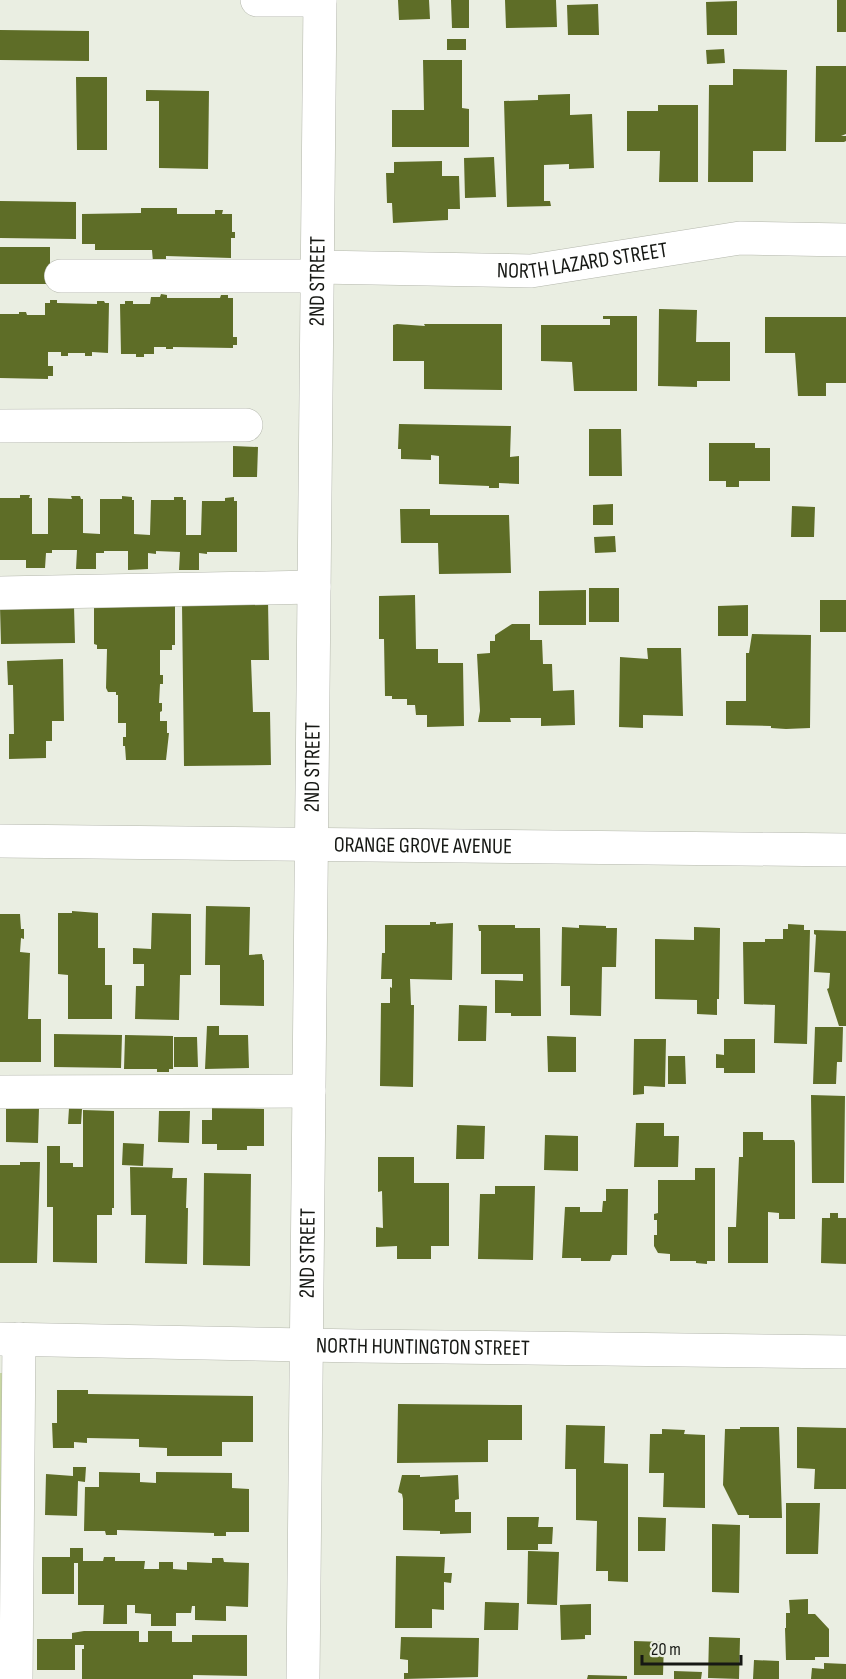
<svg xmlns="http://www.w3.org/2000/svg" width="846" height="1679" font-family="'Sofia Sans Condensed',sans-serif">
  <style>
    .green { fill: #c7d6a1 }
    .building { fill: #5e6d27 }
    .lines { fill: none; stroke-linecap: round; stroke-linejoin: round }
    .minor-casing { stroke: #b4b7ac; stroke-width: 34 }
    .minor { stroke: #fff; stroke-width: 33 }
    .labels { text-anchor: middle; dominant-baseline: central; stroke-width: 4.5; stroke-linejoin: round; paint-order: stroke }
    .street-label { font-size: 22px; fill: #161814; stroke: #eaeee2 }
  </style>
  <rect width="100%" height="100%" fill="#eaeee2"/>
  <!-- green -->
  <path class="green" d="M0 1373H3L0 1668Z"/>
  <!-- building -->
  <path class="building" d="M398 0H429L430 19 399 20Z
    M451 0H469V28H452Z
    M505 0H556L557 27 506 28Z
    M837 0H846V32H837Z
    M737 1V35H707L706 2Z
    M598 4 599 35H568L567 5Z
    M0 30 89 31V61L0 60Z
    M447 39H466V50H447Z
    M724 49 725 63 707 64 706 50Z
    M423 60H462V108L469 109V147H392V110H424Z
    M816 66H846V134L841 136H846V141L844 142H815Z
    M733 69 787 70 786 151H753V182H708L709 85H733Z
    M76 77H107V150H77Z
    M146 90 209 91 208 169 159 168V101H146Z
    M570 94V115L592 114 594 168 569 169V164L544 165V201H550L551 206 507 207 504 101 538 100V95Z
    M658 105H698V182H659L660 151H627V111H658Z
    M494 157 496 197 465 198 464 158Z
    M442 161V176H459L460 209H448V220L393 223 392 203H387L386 173H394V162Z
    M0 201 76 202V239L0 238Z
    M141 208H177V214H215V210H223L222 214H232V232H235V238H231V258L166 256V261L153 262 152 250H95V244H82V214L141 213Z
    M0 247H50V284H0Z
    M161 294 167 295V298H220L221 295H228V298H233V337H237V345H233V348L173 347V349H166V347H154V354H144V357H136V354H121L120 304H125V301H133V304H150L151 297H160Z
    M50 300H57V303L97 304V301H104L105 303H109L108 353 92 352V356H85V353H68V356H61V352H48V366H53V376H48V379L0 378V314H19V312H26L27 315H45V303H50Z
    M659 309 697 310 696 342H730V381H697V387L658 386Z
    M603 316H637V391H574L572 362 541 361V325H610V319H603Z
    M765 317H846V383H826V396H798L795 353H765Z
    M397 324 425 326 424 324H502V390L424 389V361H393V325Z
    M399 424 511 426 510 457 519 456V484L499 483V488H489V486L439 484V456L431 455V460L401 459V449H398Z
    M589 429H621L622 476H589Z
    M709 443H755V448H770V481H739V487H726V481H709Z
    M233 446 258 447 257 477H233Z
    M20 495H30L29 498H32V534H48V498L72 499 71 496H80L81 499H83V533L100 534V499H122V496L132 497V500H134V534L150 535 151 500H174V497H183V500H186V535H201L202 501H225V498L234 497V501H237V552H207V554L199 553V570H179L180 552 156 551V554L148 553V569L128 570V551H104V553H96V569H76L77 550H52V553H46L45 568H26V560H0V498H20Z
    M613 504V525H593V505Z
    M792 506 815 507 814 537H791Z
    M400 509H430V515H509L511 573 439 574 438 543H401Z
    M615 536 616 552 595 553 594 537Z
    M589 588H619V622H589Z
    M586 590V625H539V591Z
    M415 595 416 649H438V663H463L464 726 427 727V715H416L415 705H407V699H392V696H385L384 639H379V596Z
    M268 600 269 660H251L253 712H270L271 765 184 766 182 604Z
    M820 600H846V632H820Z
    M94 605H175V645H172V650H160V675H163V684H160L159 703H162V711L160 712V721H167V733H169L166 760H126L125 746H123V737H126V723H118V695H116V692H108L106 688 107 649H97V645L94 644Z
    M748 605V636H718V606Z
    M74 606 75 643 1 644 0 607Z
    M512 624H530V640H542L543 664H552L553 691 574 690 575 725 541 726V718H510L511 722H478L480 711 477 654 490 653V641H495V635Z
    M752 634 811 635 810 728 786 729 771 728V726L726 725V701H746V653H749Z
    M647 648H681L683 716 643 715V728L619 727 620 657 648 659Z
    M63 659 64 721H52V741H46V758L9 759V734H14L13 685H8L7 661Z
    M206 906 250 907 249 955 262 954 263 960H264V1006L220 1005V965H205Z
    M72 911 98 913V948H105V985H112V1019H68V975L58 974V913H72Z
    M152 913 191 914V975H180L179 1020 135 1019 136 986H144V964H133V948L151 949Z
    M0 914H20L21 929H24V939L21 938 20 952 30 953 28 1019H41V1062H0Z
    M430 922H436V924L453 923 452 980 410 979 411 1005H414L413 1087 380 1086 381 1003H390V987L392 988V979H381L382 953H385V925H430Z
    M788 924 804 925V930H810L807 1044 774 1043 775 1005 744 1004 743 942H765V939H783V929H788Z
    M478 925H515V928H540L541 1016H511V1013H495V980L523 981V974H481V931H479Z
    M579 925 606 926V928H617L616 967H602L601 1016 570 1015V986H561L562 927 579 928Z
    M694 927 720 928 719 999H717V1015L697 1014V1000L655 999V939L694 940Z
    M814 930 846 931V1026H839L827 989 829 988 830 973 814 972 816 935 814 934Z
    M459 1005 487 1006 486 1041H458Z
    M207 1026H219V1035H248L249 1068 205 1069Z
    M815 1027H843L842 1062H837L836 1084H813Z
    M54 1034 122 1035 121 1068 54 1067Z
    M125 1035 173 1036V1069H169V1072H157V1069H124Z
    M547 1036 576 1037V1072H548Z
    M174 1037H197L198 1067H174Z
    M634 1039H666L665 1087 644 1086V1094L633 1095Z
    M724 1039H755V1073H724V1068H716V1054L724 1055Z
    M668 1056H685L686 1084H668Z
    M811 1095 845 1096 844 1183H812Z
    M6 1107 39 1108 38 1143 6 1142Z
    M69 1108 82 1109 81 1124H68Z
    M212 1108 264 1109V1146H247V1150H217V1144H202V1120H212Z
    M83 1110 114 1111V1208H112V1215H97V1263L53 1262V1207H47V1146H60V1163H73V1167H83Z
    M159 1111H190L189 1143 158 1142Z
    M636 1123H664V1136H679L678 1167H634Z
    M457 1125 485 1126 484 1159H456Z
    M743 1132H763V1140H794L795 1143V1219H779V1213L768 1212V1263H728V1227H736L739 1157H743Z
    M545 1135 578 1136V1171L544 1170Z
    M123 1143 144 1144 143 1166 122 1165Z
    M378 1157H414V1183H449V1246H431V1259H397V1246L376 1247V1227L383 1228 382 1191 378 1192Z
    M20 1162H40L37 1263H0V1165H20Z
    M130 1167 173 1168 172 1178H187L186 1208H188L187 1264 145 1263 146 1215H131Z
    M695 1168H715V1261H707V1264L696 1263V1261H670V1254L658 1253 654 1246V1235H657V1220H654V1214L658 1213V1180H695Z
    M204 1173 251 1174 250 1266 203 1265Z
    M495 1186H535L533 1260 478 1259 480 1194H495Z
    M606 1189H628L627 1255H612L610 1261H581V1258H562L565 1207H580V1212H602L603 1201H606Z
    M830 1213H838V1218H846V1264L821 1263 822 1218H830Z
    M57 1390H88V1394L253 1396V1442H222V1456H167V1448L139 1447V1439L87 1438V1443L74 1442V1448H53L52 1423H57Z
    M398 1404 522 1405V1440H488V1462L397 1463Z
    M566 1425 605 1426 604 1463 628 1464V1582L608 1581V1571H596L597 1521 576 1520V1469H565Z
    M740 1427H779L782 1518H749V1515H738L723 1485 725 1429H740Z
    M797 1427 846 1428V1489H814L815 1469 797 1468Z
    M662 1429 685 1430 684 1434 705 1435V1508L663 1507 664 1473H649L650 1434H662Z
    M73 1467H86L85 1482 78 1481 77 1516 45 1515 46 1474 73 1476Z
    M99 1472 140 1473V1482L156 1483V1472L232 1473V1488L249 1489V1532H226V1536H214V1533L117 1530V1535H106L105 1531H84L85 1487H99Z
    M402 1475H420V1477L458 1475 459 1499 455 1500V1512H471V1533L440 1534V1531L403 1530V1499L402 1494 398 1492Z
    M786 1503H820L818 1554H786Z
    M507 1517H539L538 1527H553L552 1544H538V1550H507Z
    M638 1517 666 1518 665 1551H638Z
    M712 1524 740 1525 739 1593 712 1592Z
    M70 1548H83V1561H103L104 1557H115V1561H145L144 1569H159V1562H173V1569L187 1570V1562L212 1563V1558H223L224 1562 249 1563 248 1607 226 1606V1621L195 1620V1606H192L191 1613H176V1626H151V1614L135 1613V1605H127V1624H103L104 1605H78V1563H74V1594H42V1557H70Z
    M528 1551 559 1552 557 1605 527 1604Z
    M396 1556 445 1557 444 1573H452L451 1583 444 1582V1610L432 1609V1628H395Z
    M808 1599V1614H815L829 1629V1657H815V1660H786L785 1628H786V1613H790L789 1600Z
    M485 1602 519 1603 518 1630H484Z
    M591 1604V1635H585V1639L561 1640 560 1605Z
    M84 1631H139V1642H148V1631H172V1642H192V1635H247V1676L193 1675V1679H82V1649H84V1645H75V1670H37V1639H72V1633Z
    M401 1637 479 1638 478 1677 404 1679V1673H408V1660L400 1659Z
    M709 1637 740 1638 739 1679 708 1678Z
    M634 1641 664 1642 663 1675H634Z
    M754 1660 779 1661V1679H753Z
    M824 1663 846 1664V1679H811L812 1668 824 1669Z
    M674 1671 702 1672 701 1679H674Z
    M588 1675 627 1676V1679H587Z"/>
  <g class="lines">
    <defs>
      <g id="minor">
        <path d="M257 0H320"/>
        <path id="s1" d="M317 267 531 271 740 238 846 240"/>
        <path d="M61 276H318"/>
        <path d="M0 426 246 425"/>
        <path d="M0 593 314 587"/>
        <path id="s2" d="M0 841 846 850"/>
        <path d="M0 1092 309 1091"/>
        <path id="s3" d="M0 1339 358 1346 846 1352"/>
        <path d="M16 1679 19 1339"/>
        <path id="s4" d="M303 1679 320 0"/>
      </g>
    </defs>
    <!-- minor casing -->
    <use href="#minor" class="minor-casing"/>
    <!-- minor -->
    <use href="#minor" class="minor"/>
  </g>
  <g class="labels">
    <!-- street labels -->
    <g class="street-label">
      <text stroke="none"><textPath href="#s1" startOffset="266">NORTH LAZARD STREET</textPath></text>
      <text stroke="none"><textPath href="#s4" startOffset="1398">2ND STREET</textPath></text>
      <text stroke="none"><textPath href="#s4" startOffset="912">2ND STREET</textPath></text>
      <text stroke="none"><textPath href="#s2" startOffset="423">ORANGE GROVE AVENUE</textPath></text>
      <text stroke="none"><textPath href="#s4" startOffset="426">2ND STREET</textPath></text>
      <text stroke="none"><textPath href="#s3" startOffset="423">NORTH HUNTINGTON STREET</textPath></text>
    </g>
  </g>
  <!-- scale -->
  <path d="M642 1655v9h99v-9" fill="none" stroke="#161814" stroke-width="3"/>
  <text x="651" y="1655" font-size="18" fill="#161814" stroke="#eaeee2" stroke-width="4.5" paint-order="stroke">20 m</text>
</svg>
